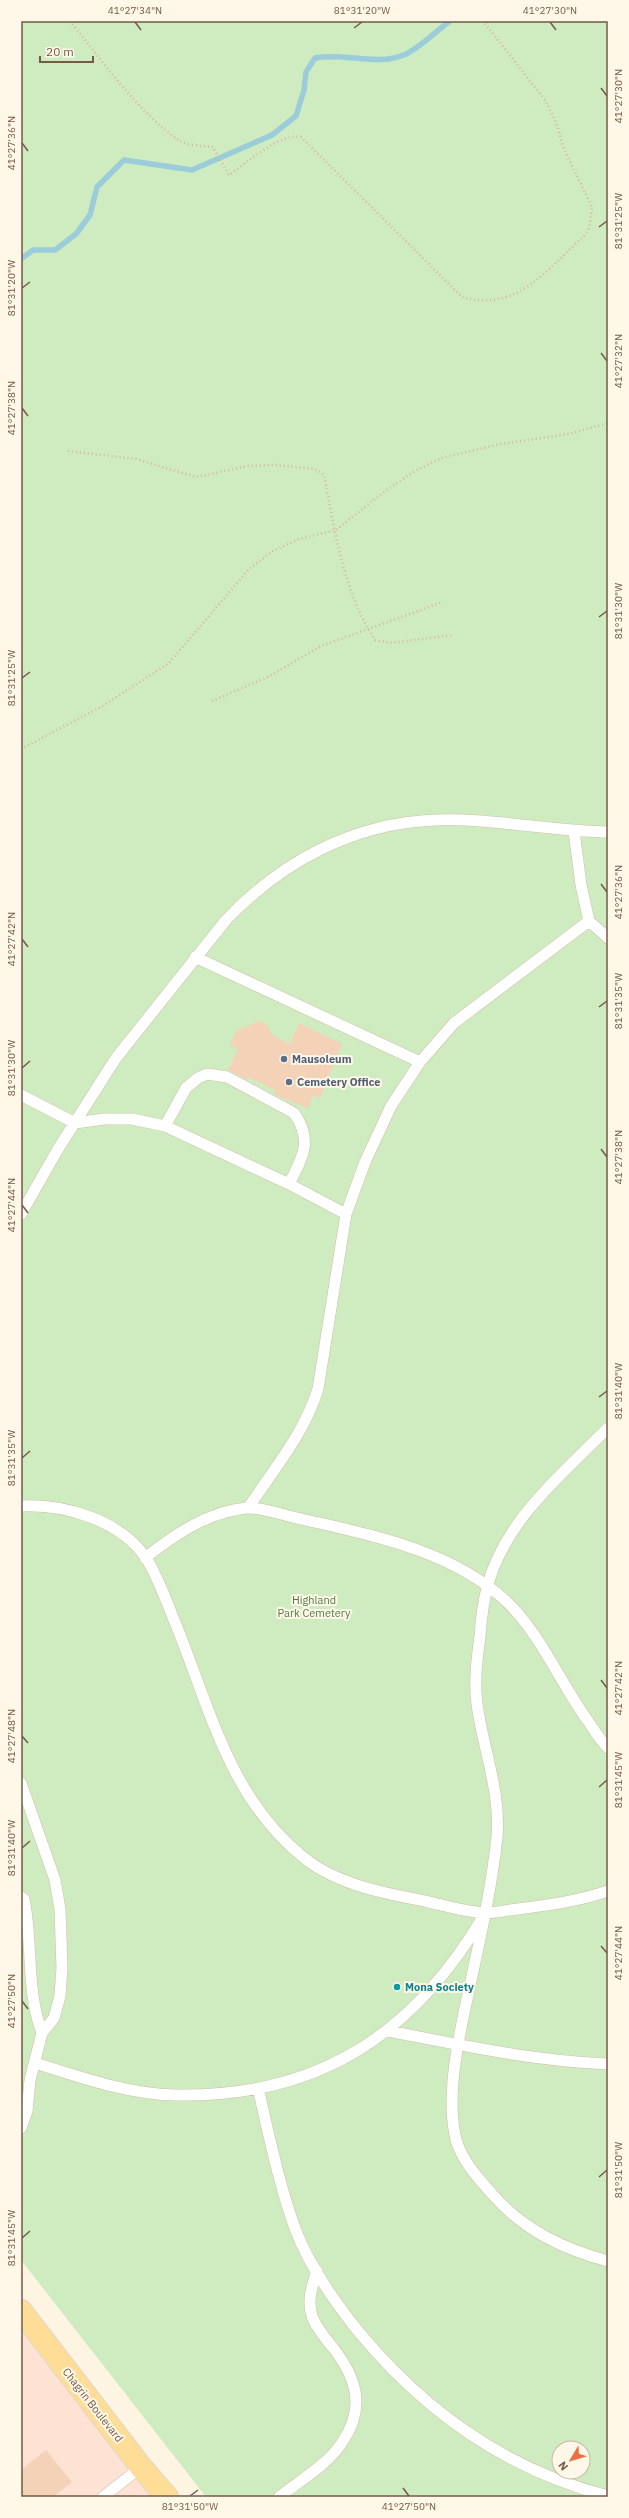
<svg xmlns="http://www.w3.org/2000/svg" width="629" height="2518" font-family="'IBM Plex Sans',sans-serif">
  <style>
    .commercial { fill: #fee3d4 }
    .green { fill: #cfebc0; fill-rule: evenodd }
    .lines { fill: none; stroke-linecap: round; stroke-linejoin: round }
    .stream { stroke: #9bccd9; stroke-width: 5.5 }
    .building { fill: #f3d2b8 }
    .service-casing { stroke: #d0beab; stroke-width: 12 }
    .primary-casing { stroke: #ded7d3; stroke-width: 24 }
    .path { stroke: #d8b69b; stroke-width: 2.5; stroke-dasharray: 1 3; stroke-linecap: butt }
    .service { stroke: #fff; stroke-width: 11 }
    .primary { stroke: #fedd97; stroke-width: 22 }
    .ticks { fill: none; stroke: #755a47; stroke-width: 1.5 }
    .service-dot { fill: #5c6f8a; stroke: #fff7e8; stroke-width: 1.5 }
    .culture-dot { fill: #0f9aa8; stroke: #fff7e8; stroke-width: 1.5 }
    .labels { text-anchor: middle; dominant-baseline: central; stroke-width: 4; stroke-linejoin: round; paint-order: stroke }
    .service-label { font-size: 11px; font-weight: bold; fill: #4e5e75; stroke: #fff7e8; text-anchor: start }
    .park-label { font-size: 11px; fill: #4d7b3f; stroke: #fff7e8 }
    .culture-label { font-size: 11px; font-weight: bold; fill: #0d838f; stroke: #fff7e8; text-anchor: start }
    .street-label { font-size: 11px; fill: #755a47; stroke: #fff7e8 }
    .neatline { fill: none; stroke: #755a47; stroke-width: 1.5 }
    .ticks-label { font-size: 10px; text-anchor: middle; fill: #755a47 }
  </style>
  <rect width="100%" height="100%" fill="#fdf4e1"/>
  <!-- commercial -->
  <path class="commercial" d="M21 2311 165 2497H21Z"/>
  <!-- green -->
  <path class="green" d="M21 21H608V2497H206L21 2260ZM559 2448H583V2472H559Z"/>
  <g class="lines">
    <!-- stream -->
    <path class="stream" d="M21 259 33 250H55L76 234 90 215 97 187 124 160 192 170 272 135 296 116 304 90 306 72 315 58C345 52 378 67 406 54 422 46 436 31 450 21"/>
  </g>
  <!-- building -->
  <path class="building" d="M260 1021 268 1026 271 1034 290 1044 299 1023 342 1044 320 1098 313 1095 308 1108 278 1096 274 1094 275 1090 249 1077 248 1080 228 1070 238 1049 230 1045 237 1030Z
    M46 2450 72 2482 53 2497H21V2470Z"/>
  <g class="lines">
    <defs>
      <path id="service" d="M574 831 581 885 589 921 608 938
        M195 957 420 1062
        M21 1095 75 1123 104 1119H132L165 1126 289 1184 346 1214
        M165 1126 186 1088 198 1078 207 1074 227 1077 294 1113C313 1140 303 1157 289 1184
        M21 1214 58 1149 116 1058 226 920C282 861 354 823 436 820 493 818 551 831 608 832
        M608 1428C562 1474 503 1522 487 1588 483 1604 481 1621 480 1636 477 1658 474 1682 477 1704 483 1749 501 1792 497 1837 492 1884 482 1930 472 1976 462 2023 443 2096 457 2143 464 2163 479 2179 493 2195 524 2230 563 2249 608 2261
        M21 1506C65 1504 120 1520 146 1558 158 1577 166 1600 174 1620 209 1704 228 1797 303 1857 333 1882 377 1892 415 1899 437 1903 463 1912 486 1913 496 1913 507 1910 518 1909 548 1905 579 1901 608 1891
        M248 1508C274 1469 304 1434 318 1389L346 1214 365 1162 391 1106 420 1062 454 1023 589 921
        M145 1558C174 1535 209 1511 247 1508 261 1507 286 1516 301 1519 371 1535 451 1550 506 1601 541 1634 560 1683 588 1721 594 1730 600 1740 608 1748
        M21 1783 55 1880 60 1909 62 1968 60 1996 54 2018 42 2033 30 2080 27 2111 21 2128
        M21 1897 24 1899C33 1943 26 1991 42 2033
        M388 2031C461 2045 533 2061 608 2064
        M35 2063C80 2077 127 2094 174 2095 314 2098 410 2038 481 1920
        M258 2088C269 2135 279 2185 296 2231 310 2267 334 2301 358 2331 424 2411 507 2470 608 2496
        M103 2497 141 2467
        M279 2497C299 2481 329 2464 343 2441 365 2408 357 2379 334 2349 326 2339 316 2328 312 2316 307 2301 312 2285 317 2271"/>
      <path id="primary" d="M21 2311 141 2467 167 2497"/>
    </defs>
    <!-- service casing -->
    <use href="#service" class="service-casing"/>
    <!-- primary casing -->
    <use href="#primary" class="primary-casing"/>
    <!-- path -->
    <path class="path" d="M70 21C101 59 139 114 180 141 189 146 203 146 213 147L229 175C245 164 281 132 301 137L462 297C517 313 547 269 584 236L589 228 592 207 564 149 556 122 545 100 483 21
      M68 451 136 459 196 477 248 466 275 465 315 469 324 475C335 531 343 591 375 640L390 643 454 635
      M212 701 268 677 321 646 443 602
      M21 749 101 707 169 663 249 569 273 551 299 539 336 530 385 491 415 471 444 457 501 444 569 434 608 423"/>
    <!-- service -->
    <use href="#service" class="service"/>
    <!-- primary -->
    <use href="#primary" class="primary"/>
  </g>
  <!-- ticks -->
  <path class="ticks" d="M135 22 141 30M550 22 556 30M354 28 362 22M601 88 607 96M22 143 28 151M599 227 607 221M22 288 30 282M601 353 607 361M22 408 28 416M599 617 607 611M22 678 30 672M601 884 607 892M22 939 28 947M599 1007 607 1001M22 1068 30 1061M601 1149 607 1157M22 1205 28 1213M599 1397 607 1391M22 1458 30 1451M601 1680 607 1688M22 1736 28 1743M599 1787 607 1780M22 1848 30 1841M601 1946 607 1953M22 2001 28 2009M599 2177 607 2170M22 2238 30 2231M403 2488 409 2496M190 2496 198 2490"/>
  <!-- markers -->
  <g class="service-dot">
    <circle cx="284" cy="1059" r="4"/>
    <circle cx="289" cy="1082" r="4"/>
  </g>
  <circle class="culture-dot" cx="397" cy="1987" r="4"/>
  <g class="labels">
    <!-- service labels -->
    <g class="service-label">
      <text x="292" y="1059">Mausoleum</text>
      <text x="297" y="1082">Cemetery Office</text>
    </g>
    <!-- park labels -->
    <g class="park-label">
      <text x="314" y="1600">Highland<tspan x="314" dy="13">Park Cemetery</tspan></text>
    </g>
    <!-- culture labels -->
    <g class="culture-label">
      <text x="405" y="1987">Mona Society</text>
    </g>
    <!-- street labels -->
    <g class="street-label">
      <text transform="translate(93 2405) rotate(52)">Chagrin Boulevard</text>
    </g>
  </g>
  <!-- border -->
  <rect width="629" height="2518" fill="none" stroke="#fff7e8" stroke-width="44"/>
  <!-- north arrow -->
  <g transform="translate(571 2460) rotate(232)"><circle r="19" fill="#fff7e8" stroke="#c8b8a8"/>
  <path d="M0-3L7 15L0 10L-7 15Z" fill="#ec7041"/>
  <text y="-6" font-size="11" font-weight="bold" text-anchor="middle" fill="#755a47">N</text>
  </g>
  <!-- scale -->
  <path d="M40 56v6h53v-6" fill="none" stroke="#755a47" stroke-width="2"/>
  <text x="46" y="56" font-size="12" fill="#755a47" stroke="#fff7e8" stroke-width="3" paint-order="stroke">20 m</text>
  <rect x="22" y="22" width="585" height="2474" class="neatline"/>
  <g class="ticks-label">
    <text x="135" y="14">41°27'34"N</text>
    <text x="362" y="14">81°31'20"W</text>
    <text x="550" y="14">41°27'30"N</text>
    <text transform="translate(618 96) rotate(-90)" y="4">41°27'30"N</text>
    <text transform="translate(11 143) rotate(-90)" y="4">41°27'36"N</text>
    <text transform="translate(618 221) rotate(-90)" y="4">81°31'25"W</text>
    <text transform="translate(11 288) rotate(-90)" y="4">81°31'20"W</text>
    <text transform="translate(618 361) rotate(-90)" y="4">41°27'32"N</text>
    <text transform="translate(11 408) rotate(-90)" y="4">41°27'38"N</text>
    <text transform="translate(618 611) rotate(-90)" y="4">81°31'30"W</text>
    <text transform="translate(11 678) rotate(-90)" y="4">81°31'25"W</text>
    <text transform="translate(618 892) rotate(-90)" y="4">41°27'36"N</text>
    <text transform="translate(11 939) rotate(-90)" y="4">41°27'42"N</text>
    <text transform="translate(618 1001) rotate(-90)" y="4">81°31'35"W</text>
    <text transform="translate(11 1068) rotate(-90)" y="4">81°31'30"W</text>
    <text transform="translate(618 1157) rotate(-90)" y="4">41°27'38"N</text>
    <text transform="translate(11 1205) rotate(-90)" y="4">41°27'44"N</text>
    <text transform="translate(618 1391) rotate(-90)" y="4">81°31'40"W</text>
    <text transform="translate(11 1458) rotate(-90)" y="4">81°31'35"W</text>
    <text transform="translate(618 1688) rotate(-90)" y="4">41°27'42"N</text>
    <text transform="translate(11 1736) rotate(-90)" y="4">41°27'48"N</text>
    <text transform="translate(618 1780) rotate(-90)" y="4">81°31'45"W</text>
    <text transform="translate(11 1848) rotate(-90)" y="4">81°31'40"W</text>
    <text transform="translate(618 1953) rotate(-90)" y="4">41°27'44"N</text>
    <text transform="translate(11 2001) rotate(-90)" y="4">41°27'50"N</text>
    <text transform="translate(618 2170) rotate(-90)" y="4">81°31'50"W</text>
    <text transform="translate(11 2238) rotate(-90)" y="4">81°31'45"W</text>
    <text x="190" y="2510">81°31'50"W</text>
    <text x="409" y="2510">41°27'50"N</text>
  </g>
</svg>
